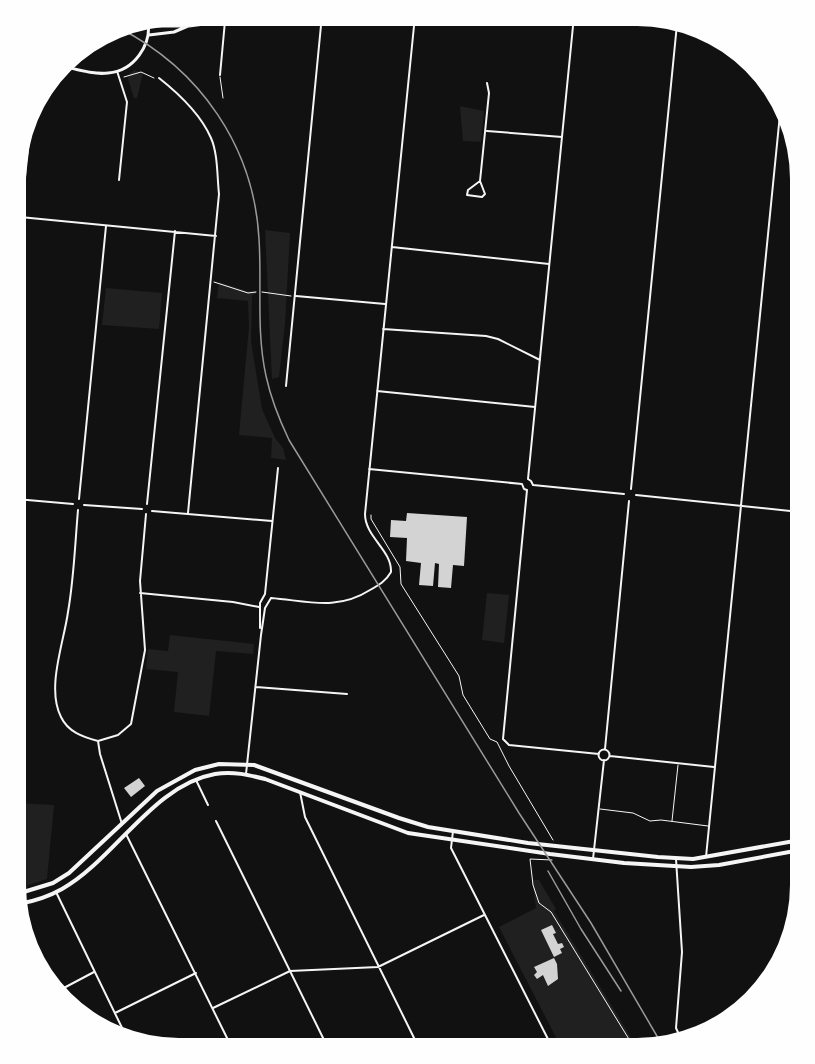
<svg xmlns="http://www.w3.org/2000/svg" width="815" height="1064" font-family="'Fira Sans Condensed',sans-serif">
  <style>
    .green { fill: #202020 }
    .building { fill: #d3d3d3 }
    .lines { fill: none; stroke-linecap: round; stroke-linejoin: round }
    .path { stroke: #f5f5f5; stroke-width: 1 }
    .service { stroke: #f5f5f5; stroke-width: 1 }
    .minor { stroke: #f5f5f5; stroke-width: 2 }
    .tertiary { stroke: #f5f5f5; stroke-width: 3 }
    .secondary { stroke: #f5f5f5; stroke-width: 3 }
    .trunk { stroke: #f5f5f5; stroke-width: 4 }
    .rail { stroke: #9a9a9a; stroke-width: 1.5 }
  </style>
  <rect width="100%" height="100%" fill="#111"/>
  <!-- green -->
  <path class="green" d="M134 70 143 73 137 98H134L128 79 129 74Z
    M460 106 484 111 481 142 463 141Z
    M265 230 290 233 285 324 279 377 272 379Z
    M219 282 247 291H256V294L252 295 251 341 262 409 275 438 283 448 286 460 271 458 272 438 239 435 249 327 248 301 217 298Z
    M106 288 162 293 159 329 102 325Z
    M487 593 509 595 504 643 482 640Z
    M170 635 254 644 253 654 216 651 209 716 174 712 178 672 146 669 148 649 168 651Z
    M15 803 54 805 47 879 16 889Z
    M532 880H539L556 909 554 911 638 1049H562L499 927 536 908Z"/>
  <!-- building -->
  <path class="building" d="M407 513 467 517 464 566 453 565 451 588 438 587 439 564 435 563 433 586 419 585 421 563 406 561 407 538 390 537 391 520 406 521Z
    M139 778 145 786 131 797 124 788Z
    M552 925 556 933 553 934 558 944 562 943 564 947 560 949 562 953 554 957 541 930Z
    M554 958 557 964 558 979 548 986 543 975 537 979 534 975 537 972 534 967Z"/>
  <g class="lines">
    <!-- path -->
    <path class="path" d="M124 77 141 72 154 78
      M214 282 248 293 256 292
      M262 292 291 296
      M371 515V519L400 567 401 584 459 676 463 695 490 739 497 742 509 766 553 840
      M552 860 530 859 533 885 539 903 551 912 635 1049"/>
    <!-- service -->
    <path class="service" d="M220 77 223 98
      M600 809 633 813 650 821 661 820 708 826
      M672 821 678 765"/>
    <!-- minor -->
    <path class="minor" d="M216 22V15
      M117 71 127 102 119 180
      M220 75 225 21
      M159 78C178 93 201 115 211 138 218 154 217 176 219 194L188 513
      M487 131 562 137
      M480 181 468 190 467 195 482 197 485 194 480 181 489 93 487 83
      M20 217 216 236
      M392 247 549 264
      M296 296 385 304
      M383 329 486 336 498 339 540 360
      M286 386 322 15
      M377 391 535 407
      M369 469 522 484 524 489 527 490
      M528 479 574 16
      M528 479 531 481 533 485 624 494
      M631 489 677 24
      M527 490 503 739 509 745 599 754
      M636 495 800 512
      M16 499 73 504
      M79 499 106 226
      M147 504 175 231
      M84 505 142 509
      M78 510C75 544 74 578 68 612 64 642 46 688 61 717 68 732 83 737 98 741
      M152 511 272 521
      M140 593 233 602 259 607
      M265 594 278 468
      M271 598C308 601 337 611 370 590 379 585 386 581 391 572 392 550 365 537 365 514L415 16
      M260 628V603L265 594
      M256 687 347 694
      M98 741 118 735 131 724 145 650 140 581 146 514
      M98 741 100 754 122 824
      M605 749 629 501
      M598.5 755a5.5 5.5 0 1 1 11 0a5.5 5.5 0 1 1-11 0Z
      M610 756 714 767
      M246 774 261 635 265 608 271 598
      M196 780 208 805
      M300 792 305 817 419 1048
      M216 821 328 1048
      M453 831 451 848 553 1049
      M126 834 232 1048
      M706 857 781 104
      M593 859 604 760
      M676 859 682 952 676 1028 681 1039
      M56 892 126 1036
      M60 990 94 972
      M213 1008 290 971 378 967 484 915
      M115 1013 196 973"/>
    <!-- tertiary -->
    <path class="tertiary" d="M141 21 149 26"/>
    <!-- secondary -->
    <path class="secondary" d="M598 16 678 24
      M149 26H189L272 15
      M149 35 174 32 188 26
      M62 66C76 69 93 75 108 73 134 71 152 45 148 20
      M16 250 32 111"/>
    <!-- trunk -->
    <path class="trunk" d="M17 894 53 883 69 873 157 791 195 770 219 764 254 765 399 818 428 827 528 843 658 857 693 859 800 840
      M19 904C35 901 48 897 62 889 115 859 153 785 215 774 233 771 249 775 265 779L408 833 550 854 624 863 691 867 719 865 800 850"/>
    <!-- rail -->
    <path class="rail" d="M119 28C200 69 254 147 259 239 262 284 256 331 266 376 271 399 279 419 289 440L519 813 591 923 661 1043
      M548 871 581 929 621 991"/>
  </g>
  <!-- crop -->
  <path d="M0 0H815V1064H0ZM179 26H637A153 153 0 0 1 790 179V885A153 153 0 0 1 637 1038H179A153 153 0 0 1 26 885V179A153 153 0 0 1 179 26Z" fill="#fefefe" fill-rule="evenodd"/>
</svg>
